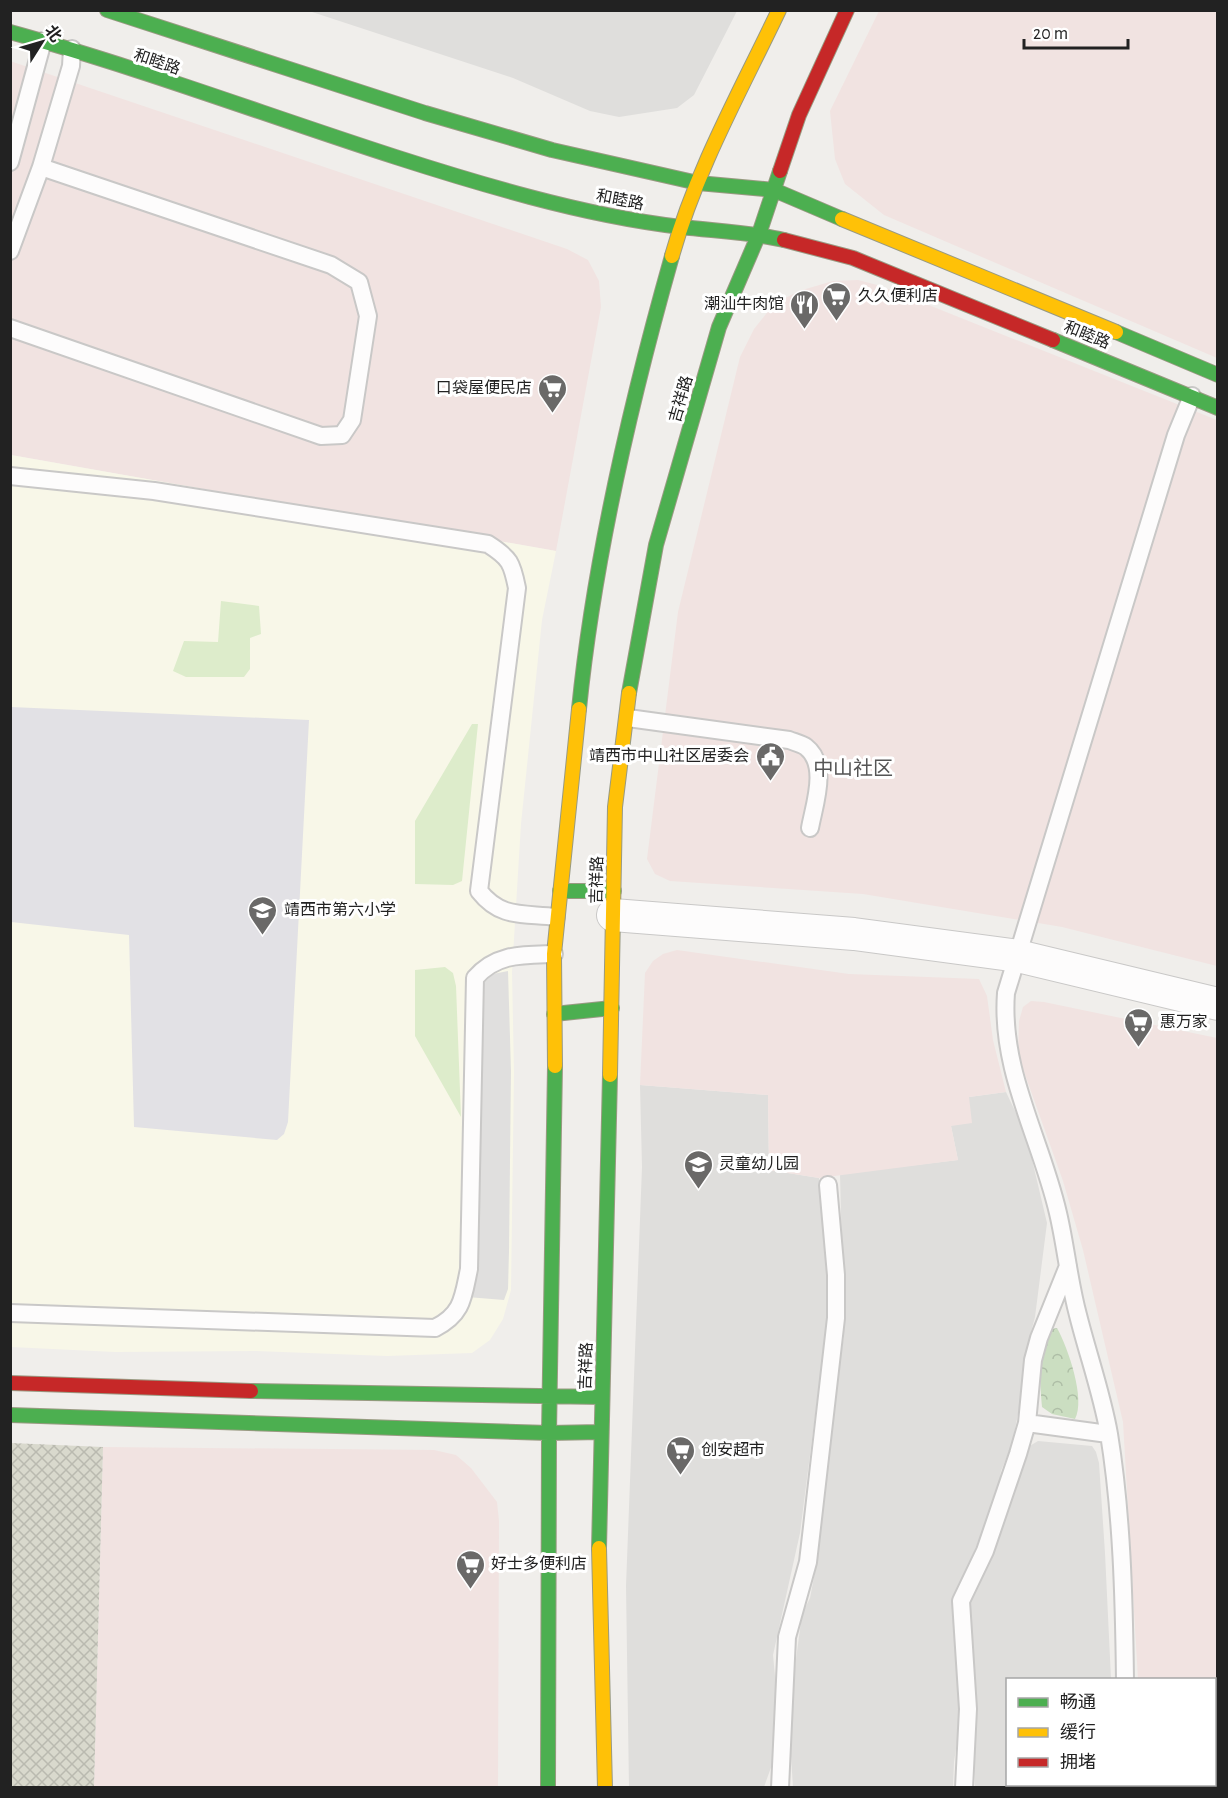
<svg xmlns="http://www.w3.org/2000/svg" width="1228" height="1798" font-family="'Alegreya Sans','Noto Sans SC',sans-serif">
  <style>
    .residential { fill: #dfdedc }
    .commercial { fill: #f1e3e1 }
    .education { fill: #f8f7e8 }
    .construction { fill: url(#construction-cross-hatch) }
    .grass { fill: #ddeccb }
    .forest { fill: url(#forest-crowns) }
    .parking { fill: #e0dfde }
    .plaza { fill: #e2e1e5 }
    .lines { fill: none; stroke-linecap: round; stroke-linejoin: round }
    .lane-casing { stroke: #c9c8c7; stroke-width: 20 }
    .street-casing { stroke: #c9c8c7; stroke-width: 34 }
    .fast-casing { stroke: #999a82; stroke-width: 16 }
    .slow-casing { stroke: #999a82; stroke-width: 16 }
    .jam-casing { stroke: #999a82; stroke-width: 16 }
    .lane { stroke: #fdfcfc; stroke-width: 16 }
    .street { stroke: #fdfcfc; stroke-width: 32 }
    .fast { stroke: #4caf50; stroke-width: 14 }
    .slow { stroke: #ffc107; stroke-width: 14 }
    .jam { stroke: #c62828; stroke-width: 14 }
    .labels { text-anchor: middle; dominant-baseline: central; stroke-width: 6; stroke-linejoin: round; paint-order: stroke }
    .street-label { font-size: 16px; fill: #222; stroke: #fff }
    .poi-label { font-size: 16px; fill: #222; stroke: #fff; text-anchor: start }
    .quarter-label { font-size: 20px; fill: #555; stroke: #fff }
  </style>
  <defs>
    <pattern id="construction-cross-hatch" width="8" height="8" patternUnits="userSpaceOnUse" patternTransform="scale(1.5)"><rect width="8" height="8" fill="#d9d9cd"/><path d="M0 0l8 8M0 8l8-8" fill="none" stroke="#babab0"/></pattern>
    <pattern id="forest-crowns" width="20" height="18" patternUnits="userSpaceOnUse" patternTransform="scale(1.5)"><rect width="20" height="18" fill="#cbdec1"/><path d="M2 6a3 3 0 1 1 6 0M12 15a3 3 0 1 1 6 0" fill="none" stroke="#aebea6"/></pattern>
  </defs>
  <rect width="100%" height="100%" fill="#f0eeeb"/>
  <!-- residential -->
  <path class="residential" d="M309 11H737L694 95 677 108 619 117 590 111 513 78Z
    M640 1085 768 1095 769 1170 819 1178 828 1296 825 1338 800 1533 773 1655 779 1718 774 1759 764 1787 629 1788 626 1586 642 1167Z
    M1006 1092 1026 1134 1047 1223 1035 1317 1027 1347 1022 1394 1012 1444 1001 1471 997 1496 959 1588 962 1708 954 1762 953 1787 793 1788 790 1740 793 1682 802 1614 810 1598 815 1572 834 1400 844 1336 840 1174 958 1160 951 1126 969 1097Z
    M1038 1441 1092 1446 1096 1452 1099 1463 1105 1553 1111 1679 1008 1680V1784H1110V1787H975L967 1603 976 1579 992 1559 994 1537 1000 1519 1011 1503 1018 1472 1028 1447Z"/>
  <!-- commercial -->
  <path class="commercial" d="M879 11H1217V358L884 215 845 184 835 159 830 111Z
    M10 61 567 249 588 260 599 281 601 307 556 551 11 455Z
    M858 280 881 286 1217 420V966L1062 927 863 894 670 881 655 874 647 859 678 612 740 357 754 329 774 304 799 291 833 281Z
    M677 950 849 974 979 979 987 996 993 1040 1006 1092 969 1097 972 1123 951 1126 958 1160 819 1178 769 1170 768 1095 640 1085 645 973 653 961 663 954Z
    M1031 1001 1044 1002 1217 1038V1787H1138V1784H1214V1680L1138 1679 1123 1422 1083 1250 1063 1181 1018 1055 1019 1021 1023 1007Z
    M103 1447 434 1450 456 1455 471 1468 497 1502 499 1521 498 1787 94 1788Z"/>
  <!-- education -->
  <path class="education" d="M11 455 556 551 542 620 521 824 512 972 514 1072 511 1290 503 1319 490 1340 472 1353 387 1356 256 1351 115 1352 11 1347Z"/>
  <!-- construction -->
  <path class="construction" d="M11 1443 103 1447 94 1787H11Z"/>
  <!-- grass -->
  <path class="grass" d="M221 601 259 606 261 634 250 638V669L244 677H186L173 671 184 641 218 642Z
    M472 724H478L462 881 453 885 415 884V821Z
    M445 967 453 973 456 986 461 1117 415 1036V970Z"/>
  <!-- forest -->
  <path class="forest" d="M1057 1328C1068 1348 1086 1399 1075 1419L1052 1414 1042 1407C1040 1382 1037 1350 1052 1329Z"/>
  <!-- parking -->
  <path class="parking" d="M508 971 511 1071 509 1251 508 1289 504 1300 467 1297 482 984 493 974Z"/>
  <!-- plaza -->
  <path class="plaza" d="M11 707 309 720 288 1122 284 1134 277 1140 134 1127 129 935 11 922Z"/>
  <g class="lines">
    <defs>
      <path id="lane" d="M10 162 43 41
        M10 251 41 167 71 66 72 49
        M10 328 321 436 342 435 352 420 368 316 359 282 331 265 41 167
        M10 476 154 491 488 544C510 558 512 563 517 588L479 891C501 919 523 913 556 917
        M628 718 789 740C794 742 802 744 806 747 829 765 814 805 810 828
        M10 1313 435 1328C463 1314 463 1297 469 1269L475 978C496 953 524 955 554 954
        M1027 1423 1108 1434
        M1125 1680C1124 1599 1122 1514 1109 1434 1102 1394 1088 1355 1078 1315 1069 1282 1066 1247 1058 1213 1041 1139 1000 1071 1006 993L1176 435 1192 396
        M1127 1784V1788
        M780 1788 787 1637 808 1562 836 1318V1275L828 1185
        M964 1788 968 1709 961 1601 985 1551 1018 1454 1027 1423 1033 1360 1039 1338 1068 1266"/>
      <path id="street" d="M613 915 854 934 1018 956 1218 1004"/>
      <path id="fast" d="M107 10 425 113 552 150 698 183 774 190 842 219
        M10 32C185 80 354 150 530 197 579 210 630 221 681 227 716 231 750 232 784 240
        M1116 332 1218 375
        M1053 340 1218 408
        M629 693 656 545 719 327 759 234 780 171
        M579 709C594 559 631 401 672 256
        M560 891H614
        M554 1014 612 1008
        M251 1391 602 1397
        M10 1415 549 1433 600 1432
        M599 1548 610 1075
        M548 1788 549 1433 555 1066"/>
      <path id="slow" d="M842 219 1116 332
        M672 256C696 170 741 90 779 10
        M555 1066 554 954 579 709
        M610 1075 615 807 629 693
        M599 1548 605 1788"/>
      <path id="jam" d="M780 171 799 115 847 10
        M784 240 853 258 1053 340
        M10 1383 251 1391"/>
    </defs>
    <!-- lane casing -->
    <use href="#lane" class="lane-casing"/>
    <!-- street casing -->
    <use href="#street" class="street-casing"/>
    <!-- fast casing -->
    <use href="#fast" class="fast-casing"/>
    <!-- slow casing -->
    <use href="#slow" class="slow-casing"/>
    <!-- jam casing -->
    <use href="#jam" class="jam-casing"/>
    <!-- lane -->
    <use href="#lane" class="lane"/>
    <!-- street -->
    <use href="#street" class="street"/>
    <!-- fast -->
    <use href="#fast" class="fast"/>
    <!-- slow -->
    <use href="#slow" class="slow"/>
    <!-- jam -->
    <use href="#jam" class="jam"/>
  </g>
  <!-- icons -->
  <defs>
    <symbol id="supermarket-pin" viewBox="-11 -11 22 30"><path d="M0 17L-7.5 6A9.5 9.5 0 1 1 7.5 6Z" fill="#6a6968" stroke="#fff"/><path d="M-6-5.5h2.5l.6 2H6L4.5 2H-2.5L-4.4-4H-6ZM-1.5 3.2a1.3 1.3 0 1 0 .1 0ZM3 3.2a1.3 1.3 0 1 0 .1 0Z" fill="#fff"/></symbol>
    <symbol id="restaurant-pin" viewBox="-11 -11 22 30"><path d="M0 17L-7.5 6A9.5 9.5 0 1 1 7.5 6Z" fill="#6a6968" stroke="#fff"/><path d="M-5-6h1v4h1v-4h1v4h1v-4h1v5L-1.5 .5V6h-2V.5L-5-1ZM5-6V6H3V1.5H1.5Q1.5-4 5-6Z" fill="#fff"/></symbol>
    <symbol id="civic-pin" viewBox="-11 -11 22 30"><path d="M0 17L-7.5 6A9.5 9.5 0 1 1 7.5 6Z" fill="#6a6968" stroke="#fff"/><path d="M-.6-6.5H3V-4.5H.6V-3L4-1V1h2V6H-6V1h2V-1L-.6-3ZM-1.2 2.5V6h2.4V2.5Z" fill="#fff"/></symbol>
    <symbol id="school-pin" viewBox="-11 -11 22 30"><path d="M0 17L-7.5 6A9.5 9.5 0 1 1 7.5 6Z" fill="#6a6968" stroke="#fff"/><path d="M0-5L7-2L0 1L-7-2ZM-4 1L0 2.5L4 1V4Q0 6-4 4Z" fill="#fff"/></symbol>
  </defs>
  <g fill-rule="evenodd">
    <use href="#supermarket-pin" x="820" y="280" width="33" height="45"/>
    <use href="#restaurant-pin" x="788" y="288" width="33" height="45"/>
    <use href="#supermarket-pin" x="536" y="372" width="33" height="45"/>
    <use href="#civic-pin" x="754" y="740" width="33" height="45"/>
    <use href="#school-pin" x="246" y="894" width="33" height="45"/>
    <use href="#supermarket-pin" x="1122" y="1006" width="33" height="45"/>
    <use href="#school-pin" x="682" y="1148" width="33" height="45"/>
    <use href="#supermarket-pin" x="664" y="1434" width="33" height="45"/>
    <use href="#supermarket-pin" x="454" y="1548" width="33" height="45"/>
  </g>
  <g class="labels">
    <!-- street labels -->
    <g class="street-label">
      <text transform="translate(157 62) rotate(19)">和睦路</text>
      <text transform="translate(620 200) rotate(11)">和睦路</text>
      <text transform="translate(1087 335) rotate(22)">和睦路</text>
      <text transform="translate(681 399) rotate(-74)">吉祥路</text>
      <text transform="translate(597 880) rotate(-89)">吉祥路</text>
      <text transform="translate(586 1366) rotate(-88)">吉祥路</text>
    </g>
    <!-- poi labels -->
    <g class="poi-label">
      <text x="858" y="296">久久便利店</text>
      <text x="784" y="304" text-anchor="end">潮汕牛肉馆</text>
      <text x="532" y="388" text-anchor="end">口袋屋便民店</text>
      <text x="749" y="756" text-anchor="end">靖西市中山社区居委会</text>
      <text x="284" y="910">靖西市第六小学</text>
      <text x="1160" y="1022">惠万家</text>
      <text x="719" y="1164">灵童幼儿园</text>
      <text x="701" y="1450">创安超市</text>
      <text x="491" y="1564">好士多便利店</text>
    </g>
    <!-- quarter labels -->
    <g class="quarter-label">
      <text x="853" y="769">中山社区</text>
    </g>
  </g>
  <!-- border -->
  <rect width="1228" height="1798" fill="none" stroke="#222222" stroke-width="24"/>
  <!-- legend -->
  <rect x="1006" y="1678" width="210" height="108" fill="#ffffff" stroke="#a7a7a7" stroke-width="1.5"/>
  <rect x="1018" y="1698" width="30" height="9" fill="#4caf50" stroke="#a7a7a7" stroke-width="1.5"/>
  <text x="1060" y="1708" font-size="18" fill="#222222">畅通</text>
  <rect x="1018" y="1728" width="30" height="9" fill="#ffc107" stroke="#a7a7a7" stroke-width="1.5"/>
  <text x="1060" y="1738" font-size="18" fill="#222222">缓行</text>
  <rect x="1018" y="1758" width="30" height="9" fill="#c62828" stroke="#a7a7a7" stroke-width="1.5"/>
  <text x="1060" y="1768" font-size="18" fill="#222222">拥堵</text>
  <!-- north arrow -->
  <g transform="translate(42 42) rotate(53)" stroke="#ffffff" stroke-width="4.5" paint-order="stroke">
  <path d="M0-4.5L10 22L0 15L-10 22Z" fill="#222222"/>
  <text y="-9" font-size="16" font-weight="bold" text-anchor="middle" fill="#222222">北</text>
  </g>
  <!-- scale -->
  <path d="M1024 39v9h104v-9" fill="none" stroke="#222222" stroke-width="3"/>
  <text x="1033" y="39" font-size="18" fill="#222222" stroke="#ffffff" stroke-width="4.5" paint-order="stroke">20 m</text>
</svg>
